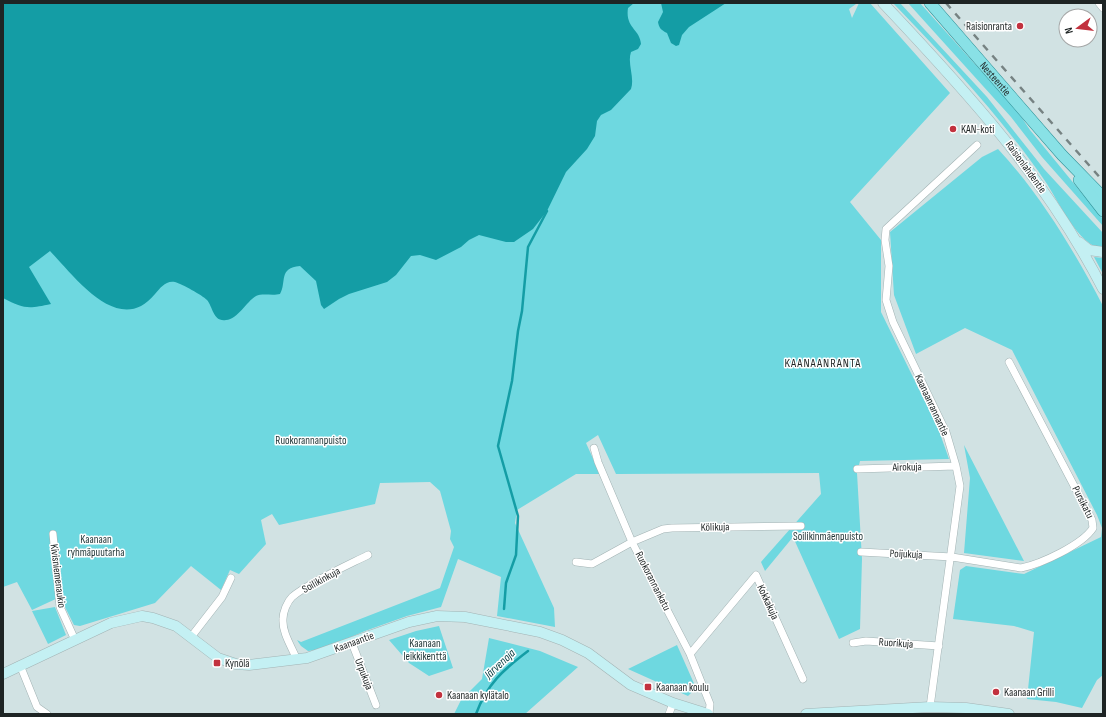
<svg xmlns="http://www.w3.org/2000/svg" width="1106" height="717" font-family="'Sofia Sans Condensed',sans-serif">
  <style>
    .green { fill: #6ed8e0 }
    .water { fill: #149da5 }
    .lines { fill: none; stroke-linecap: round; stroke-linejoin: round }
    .stream { stroke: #149da5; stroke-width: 2.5 }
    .street-casing { stroke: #a3b3b4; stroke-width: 8 }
    .secondary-casing { stroke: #a3b3b4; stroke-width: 11 }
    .primary-casing { stroke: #309298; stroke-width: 12 }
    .street { stroke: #fff; stroke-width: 7 }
    .secondary { stroke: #c4f0f3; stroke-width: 10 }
    .primary { stroke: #89e1e6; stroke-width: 11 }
    .rail { stroke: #768282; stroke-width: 2.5; stroke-dasharray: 7 7; stroke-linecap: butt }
    .poi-dot { fill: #c2313e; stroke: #fff; stroke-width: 1.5 }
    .labels { text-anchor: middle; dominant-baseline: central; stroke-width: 3; stroke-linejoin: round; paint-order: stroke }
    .poi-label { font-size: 11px; fill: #1e2424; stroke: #fff; text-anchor: start }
    .street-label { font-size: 11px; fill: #1e2424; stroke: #fff }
    .park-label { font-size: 11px; fill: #1e3334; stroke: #fff }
    .neighbourhood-label { font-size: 12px; letter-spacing: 1px; fill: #1e2424; stroke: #fff }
    .water-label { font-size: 12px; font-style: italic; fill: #00383c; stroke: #fff }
  </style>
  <rect width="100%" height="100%" fill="#d1e2e3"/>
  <!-- green -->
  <path class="green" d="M3 3H855L856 4 849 9 852 18 859 3H870L950 93 850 202 881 240V312L938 428 949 459 860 461 857 473 862 559 860 629 839 639 793 537 765 571 761 562 821 494 819 473 616 474 598 435 586 443 600 474H576L517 510 515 523 554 608 555 627 497 616 501 577 458 559 441 607 407 616 365 631 323 649 308 651 301 646 297 640 301 642 440 588 454 547 450 539 451 531 440 491 430 482 380 483 375 504 279 525 272 514 261 520 266 544 239 574 230 570 221 590 191 566 155 603 80 626 74 625 60 597 32 610 17 582 3 587Z
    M893 3H900L987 97 1044 169 1103 233V249C1078 246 1058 200 1045 181 1001 117 947 59 893 3Z
    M908 3H920L1018 112 1030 130 1103 219V226L1042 157 1011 117Z
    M998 149C1040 194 1075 252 1103 306V675L1097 680 1082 708 1056 702 1027 699 1034 632 1014 626 953 619 960 570 966 566 1024 574 1101 537 1102 528 1097 515 1012 350 965 328 916 354 894 295 890 232 982 157Z
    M1094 257 1103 258V274Z
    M964 445 1024 561 964 553 970 478Z
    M55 607 66 635 48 644 32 611Z
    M439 626 453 668 429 676 409 663 389 640 416 631Z
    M489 638 540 651 578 667 525 714H454L461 700 482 679Z
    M677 645 696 688 688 696 628 669Z"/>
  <!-- water -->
  <path class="water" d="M3 3H634L628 8C625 28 640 29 641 44L638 49 631 52C627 64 635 77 631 89L611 110 601 115 597 121 595 136 587 149 566 172 547 211 533 229 514 242H506L479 235 469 240 461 247 436 260 420 255 411 256 396 275 387 282 349 294 339 299 324 309 321 305 316 281 300 266C278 268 287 282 280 294 273 296 262 293 256 296 246 302 238 319 226 320 213 322 213 307 207 300 202 295 182 284 175 282 166 280 160 288 155 294 119 338 75 277 50 251L29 267 51 304C28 309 24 309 3 298Z
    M661 3H726L689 27 682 35 679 45 676 46 671 43 667 33C661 30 659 28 658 22L663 12Z"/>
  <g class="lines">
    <!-- stream -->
    <path class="stream" d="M504 609 506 583 516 555 518 516 498 446 512 381 518 331 522 311 528 247 547 211
      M476 714C487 684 503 670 528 651"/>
    <defs>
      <path id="street" d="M1099 3 1103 8
        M594 448 598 462 632 542 690 654 710 704 709 714
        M857 469 956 466
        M53 534 60 607 75 640
        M861 552 952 557 1021 568C1041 564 1082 545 1093 528L1092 520 1009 362
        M576 562 592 564 632 542 663 529 672 528 801 526
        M191 637 222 597 231 578
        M352 643 376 705
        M853 643 866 641 939 646
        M690 654 756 575 803 679
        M297 660C292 647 282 633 283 619 283 612 287 602 292 597 310 582 346 566 368 555
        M20 665 37 707 47 714
        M930 707 960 486 956 466 946 432 893 322 886 300 889 266 885 240 886 229 977 145
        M669 714 673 703"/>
      <path id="secondary" d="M883 3C968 93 1046 178 1103 289
        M1079 242 1089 250 1103 252
        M3 674 111 623 142 616 153 618 176 626 218 658 236 664 249 665 307 658 409 622 437 616 465 617 540 632 562 640 588 653 631 685 673 703 708 714
        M806 714 930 707 966 708 1009 714"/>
      <g id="primary">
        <path id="s1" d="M930 3 1062 155 1103 197"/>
        <path d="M1079 180 1103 211"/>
      </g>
    </defs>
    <!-- street casing -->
    <use href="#street" class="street-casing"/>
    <!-- secondary casing -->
    <use href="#secondary" class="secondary-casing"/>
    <!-- primary casing -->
    <use href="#primary" class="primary-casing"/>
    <!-- street -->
    <use href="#street" class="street"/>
    <!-- secondary -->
    <use href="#secondary" class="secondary"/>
    <!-- primary -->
    <use href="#primary" class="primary"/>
    <!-- rail -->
    <path class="rail" d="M946 3 1103 181"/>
  </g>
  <!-- markers -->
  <g class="poi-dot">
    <circle cx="1020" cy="26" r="4"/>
    <circle cx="953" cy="129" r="4"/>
    <rect x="213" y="659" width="8" height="8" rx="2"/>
    <rect x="644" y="683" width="8" height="8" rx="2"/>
    <circle cx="996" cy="692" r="4"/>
    <circle cx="439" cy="695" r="4"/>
  </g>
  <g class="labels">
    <!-- poi labels -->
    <g class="poi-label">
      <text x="1012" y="26" text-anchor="end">Raisionranta</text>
      <text x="961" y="129">KAN-koti</text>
      <text x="225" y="663">Kynölä</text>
      <text x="656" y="687">Kaanaan koulu</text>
      <text x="1004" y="692">Kaanaan Grilli</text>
      <text x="447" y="695">Kaanaan kylätalo</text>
    </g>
    <!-- street labels -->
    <g class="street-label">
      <text stroke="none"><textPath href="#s1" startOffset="100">Nesteentie</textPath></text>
      <text transform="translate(1026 167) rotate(54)">Raisionlahdentie</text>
      <text transform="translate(932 405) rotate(65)">Kaanaanrannantie</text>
      <text transform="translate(907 467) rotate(-1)">Airokuja</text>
      <text transform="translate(1083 502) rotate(63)">Pursikatu</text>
      <text transform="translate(715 527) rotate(-1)">Kölikuja</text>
      <text transform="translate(906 554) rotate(3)">Poijukuja</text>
      <text transform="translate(58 576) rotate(83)">Kivisniemenaukio</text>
      <text transform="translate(321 580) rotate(-29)">Soilikinkuja</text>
      <text transform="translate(653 581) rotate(63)">Ruokorannankatu</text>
      <text transform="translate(768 602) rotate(65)">Kokkakuja</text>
      <text transform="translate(354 642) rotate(-20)">Kaanaantie</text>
      <text transform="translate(896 643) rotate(4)">Ruorikuja</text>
      <text transform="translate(364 674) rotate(69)">Urpukuja</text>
    </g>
    <!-- park labels -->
    <g class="park-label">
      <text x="311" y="440">Ruokorannanpuisto</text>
      <text x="828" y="536">Soilikinmäenpuisto</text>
      <text x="96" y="539">Kaanaan<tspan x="96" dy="13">ryhmäpuutarha</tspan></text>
      <text x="425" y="643">Kaanaan<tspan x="425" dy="13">leikkikenttä</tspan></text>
    </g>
    <!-- neighbourhood labels -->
    <g class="neighbourhood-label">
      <text x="823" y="363">KAANAANRANTA</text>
    </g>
    <!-- water labels -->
    <g class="water-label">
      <text transform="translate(500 664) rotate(-43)">Järvenoja</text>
    </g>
  </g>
  <!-- border -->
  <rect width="1106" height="717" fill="none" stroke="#1e2424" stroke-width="8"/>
  <!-- north arrow -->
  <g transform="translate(1078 28) rotate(255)"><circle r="19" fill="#ffffff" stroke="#a5a7a7"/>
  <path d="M0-3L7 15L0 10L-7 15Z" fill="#c2313e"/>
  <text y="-6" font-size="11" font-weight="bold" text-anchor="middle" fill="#1e2424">N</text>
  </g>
</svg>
